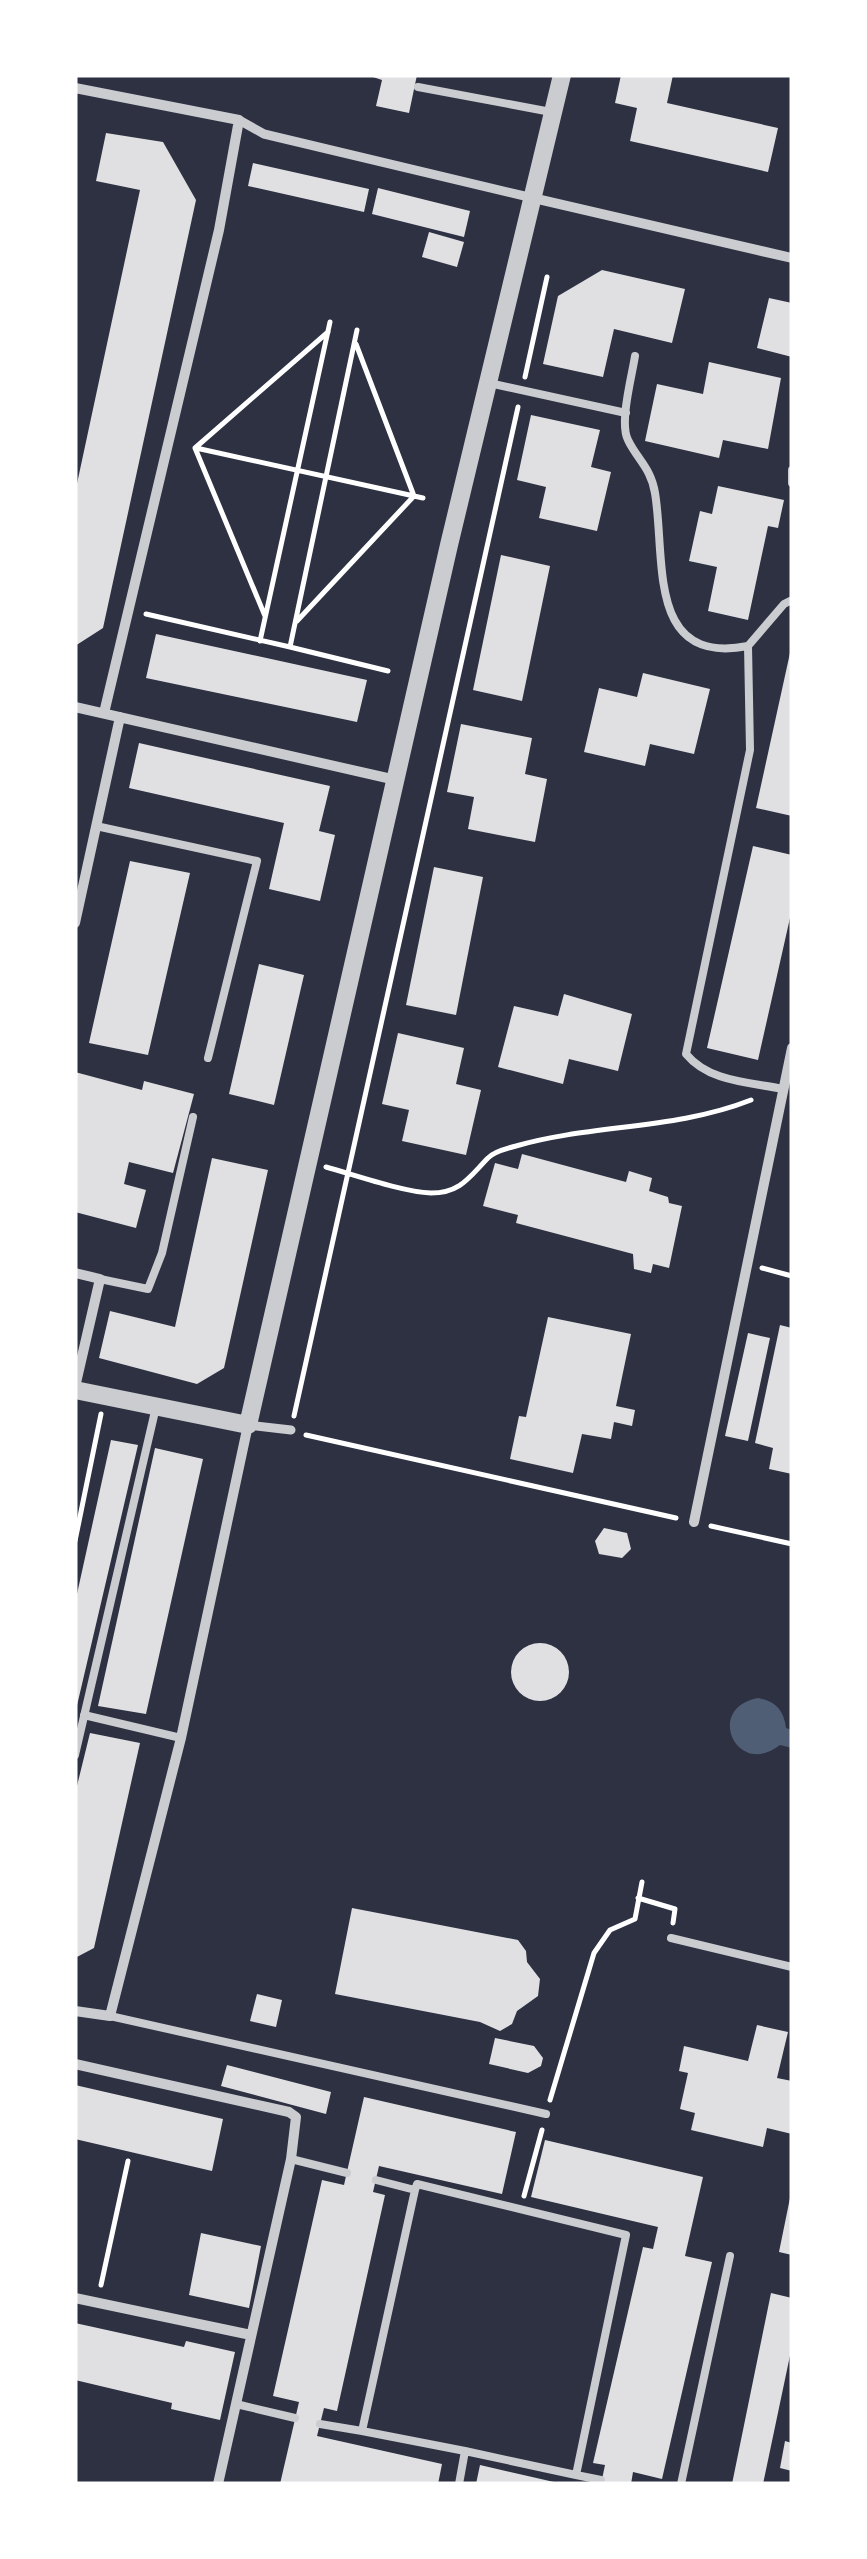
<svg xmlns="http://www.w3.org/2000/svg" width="867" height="2559" font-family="'Fira Sans',sans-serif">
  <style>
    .water { fill: #4f5d75 }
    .building { fill: #e0e0e3 }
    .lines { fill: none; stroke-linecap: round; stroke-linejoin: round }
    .path { stroke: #fff; stroke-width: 5 }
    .service { stroke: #caccd0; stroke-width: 8 }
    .pedestrian { stroke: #caccd0; stroke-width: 9 }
    .minor { stroke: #caccd0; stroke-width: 10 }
    .tertiary { stroke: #caccd0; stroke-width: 18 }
  </style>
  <rect width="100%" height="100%" fill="#2d3142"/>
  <!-- water -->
  <path class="water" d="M758 1698C775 1701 784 1710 786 1728L792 1730V1748L780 1745C737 1779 704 1708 758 1698Z"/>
  <!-- building -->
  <path class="building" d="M367 75H417L409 113 376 106 382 80Z
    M621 75H673L667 103 778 128 768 172 630 141 637 108 615 103Z
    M106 133 163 142 196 200 103 628 75 646V493L140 190 96 181Z
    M253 163 369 189 364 212 248 186Z
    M378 188 470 211 464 237 372 214Z
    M429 232 464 242 457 267 422 257Z
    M602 270 685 289 672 343 614 329 603 377 543 364 558 296Z
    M769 298 792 303V357L757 348Z
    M709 362 781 378 768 449 723 440 719 458 645 441 657 384 703 394Z
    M531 415 600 430 591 467 611 472 597 531 539 518 546 487 517 480Z
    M718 486 784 500 778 528 768 526 748 620 708 611 717 567 689 561 700 511 712 514Z
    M501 555 550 566 522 701 473 690Z
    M156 634 367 680 357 722 146 678Z
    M790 653H792V816L756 808Z
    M643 673 710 689 694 754 650 744 645 766 584 752 599 688 637 697Z
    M461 724 532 738 525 774 547 779 535 842 468 829 474 797 447 792Z
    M139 743 330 786 319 831 335 835 320 901 269 889 284 823 129 788Z
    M753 846 792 855V909L758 1060 707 1048Z
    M130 861 190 873 148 1055 89 1043Z
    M434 867 483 877 456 1015 406 1005Z
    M259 964 304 975 274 1105 229 1094Z
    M564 994 632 1014 618 1071 569 1059 563 1084 498 1067 514 1006 558 1016Z
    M398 1033 464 1048 456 1084 481 1090 466 1155 402 1141 409 1110 382 1104Z
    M75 1072 142 1090 144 1081 194 1094 173 1173 129 1162 124 1184 146 1190 136 1228 75 1212Z
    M522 1154 626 1182 629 1171 652 1178 649 1191 668 1197 669 1203 682 1206 669 1268 653 1264 651 1273 634 1269 633 1254 516 1223 518 1215 483 1206 495 1163 518 1169Z
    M212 1158 268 1170 224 1368 197 1384 99 1358 110 1311 175 1327Z
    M548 1317 631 1334 616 1406 635 1410 632 1426 614 1422 611 1439 582 1434 573 1473 510 1459 519 1416 526 1417Z
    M780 1325 792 1328V1474L769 1469 773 1448 755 1443Z
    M748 1333 770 1338 748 1441 725 1436Z
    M111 1440 138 1445 75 1714V1603Z
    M155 1448 203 1459 146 1714 98 1706Z
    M604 1528 627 1533 631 1549 622 1558 599 1554 595 1541Z
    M511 1672a29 29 0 1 1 58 0a29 29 0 1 1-58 0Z
    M90 1733 140 1743 94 1948 75 1958V1794Z
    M352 1908 518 1940 526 1951 527 1962 540 1979 538 1996 517 2011 512 2024 500 2031 480 2022 335 1994Z
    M257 1994 282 2000 276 2027 250 2021Z
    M757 2025 788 2032 777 2078 792 2081V2134L767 2128 763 2147 691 2130 695 2113 680 2109 688 2073 679 2071 684 2046 748 2061Z
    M495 2038 534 2046 543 2058 541 2066 528 2073 489 2064Z
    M227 2065 331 2092 326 2114 221 2086Z
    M75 2085 223 2119 212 2171 75 2139Z
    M364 2097 516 2132 502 2194 379 2166 373 2192 385 2195 337 2411 324 2408 317 2436 442 2464 438 2484H280L299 2402 273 2396 322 2180 344 2185Z
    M545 2140 703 2177 685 2256 712 2262 662 2479 633 2472 631 2484H601L605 2465 593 2463 643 2247 653 2249 658 2227 531 2197Z
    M790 2198 792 2199V2255L779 2252Z
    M201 2233 261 2246 249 2308 189 2295Z
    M771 2293 792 2298V2346L763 2484H732Z
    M75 2323 184 2347 186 2341 235 2352 220 2420 171 2409 172 2403 75 2380Z
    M785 2441 792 2443V2471L780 2468Z
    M480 2465 554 2482V2484H476Z"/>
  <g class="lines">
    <!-- path -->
    <path class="path" d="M357 330 290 647 388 671
      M525 377 547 277
      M196 448 423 498
      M146 614 290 647
      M265 616 195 448 328 332
      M297 621 414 496 356 344
      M260 641 330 322
      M326 1167C355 1175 403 1192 431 1193 461 1193 470 1176 488 1158 493 1152 508 1148 516 1146 593 1124 675 1130 751 1100
      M762 1268 792 1276
      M294 1416 518 407
      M306 1435 676 1518
      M711 1526 792 1544
      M75 1541 101 1414
      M638 1898 675 1909 673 1923
      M550 2100 594 1953 610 1930 635 1919 642 1882
      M524 2196 542 2130
      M101 2285 128 2161"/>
    <!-- service -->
    <path class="service" d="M418 87 551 112
      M635 356C632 376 619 423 628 440 637 459 651 468 655 493 666 559 646 666 748 646
      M489 383 626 413
      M792 470V483
      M96 826 257 861 208 1058
      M783 1089C749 1082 709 1082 686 1054L750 750 748 646 784 604 792 600
      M100 1279 148 1289 162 1253 193 1117
      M84 1715 181 1738
      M75 1755 156 1407
      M671 1938 792 1967
      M110 2016 546 2114
      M291 2159 347 2173
      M376 2180 415 2190 417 2184 626 2235 576 2475 465 2451
      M415 2190 362 2431 465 2451 459 2484
      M236 2404 295 2418
      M320 2424 362 2431
      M576 2475 601 2480
      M681 2484 730 2256"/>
    <!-- pedestrian -->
    <path class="pedestrian" d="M239 120 264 134 533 198
      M248 1425 291 1430"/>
    <!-- minor -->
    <path class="minor" d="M75 88 239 120 219 230 104 713
      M533 198 792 258
      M75 707 396 780
      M75 923 120 717
      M75 1273 100 1279 75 1387
      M694 1522 792 1048
      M75 2011 110 2016 181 1738 248 1425
      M75 2064 289 2112 296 2117 291 2159 218 2484
      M75 2298 251 2335"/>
    <!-- tertiary -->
    <path class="tertiary" d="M75 1390 248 1425 449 545 562 75"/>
  </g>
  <!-- border -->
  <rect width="867" height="2559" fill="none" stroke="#ffffff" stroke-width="155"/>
</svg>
